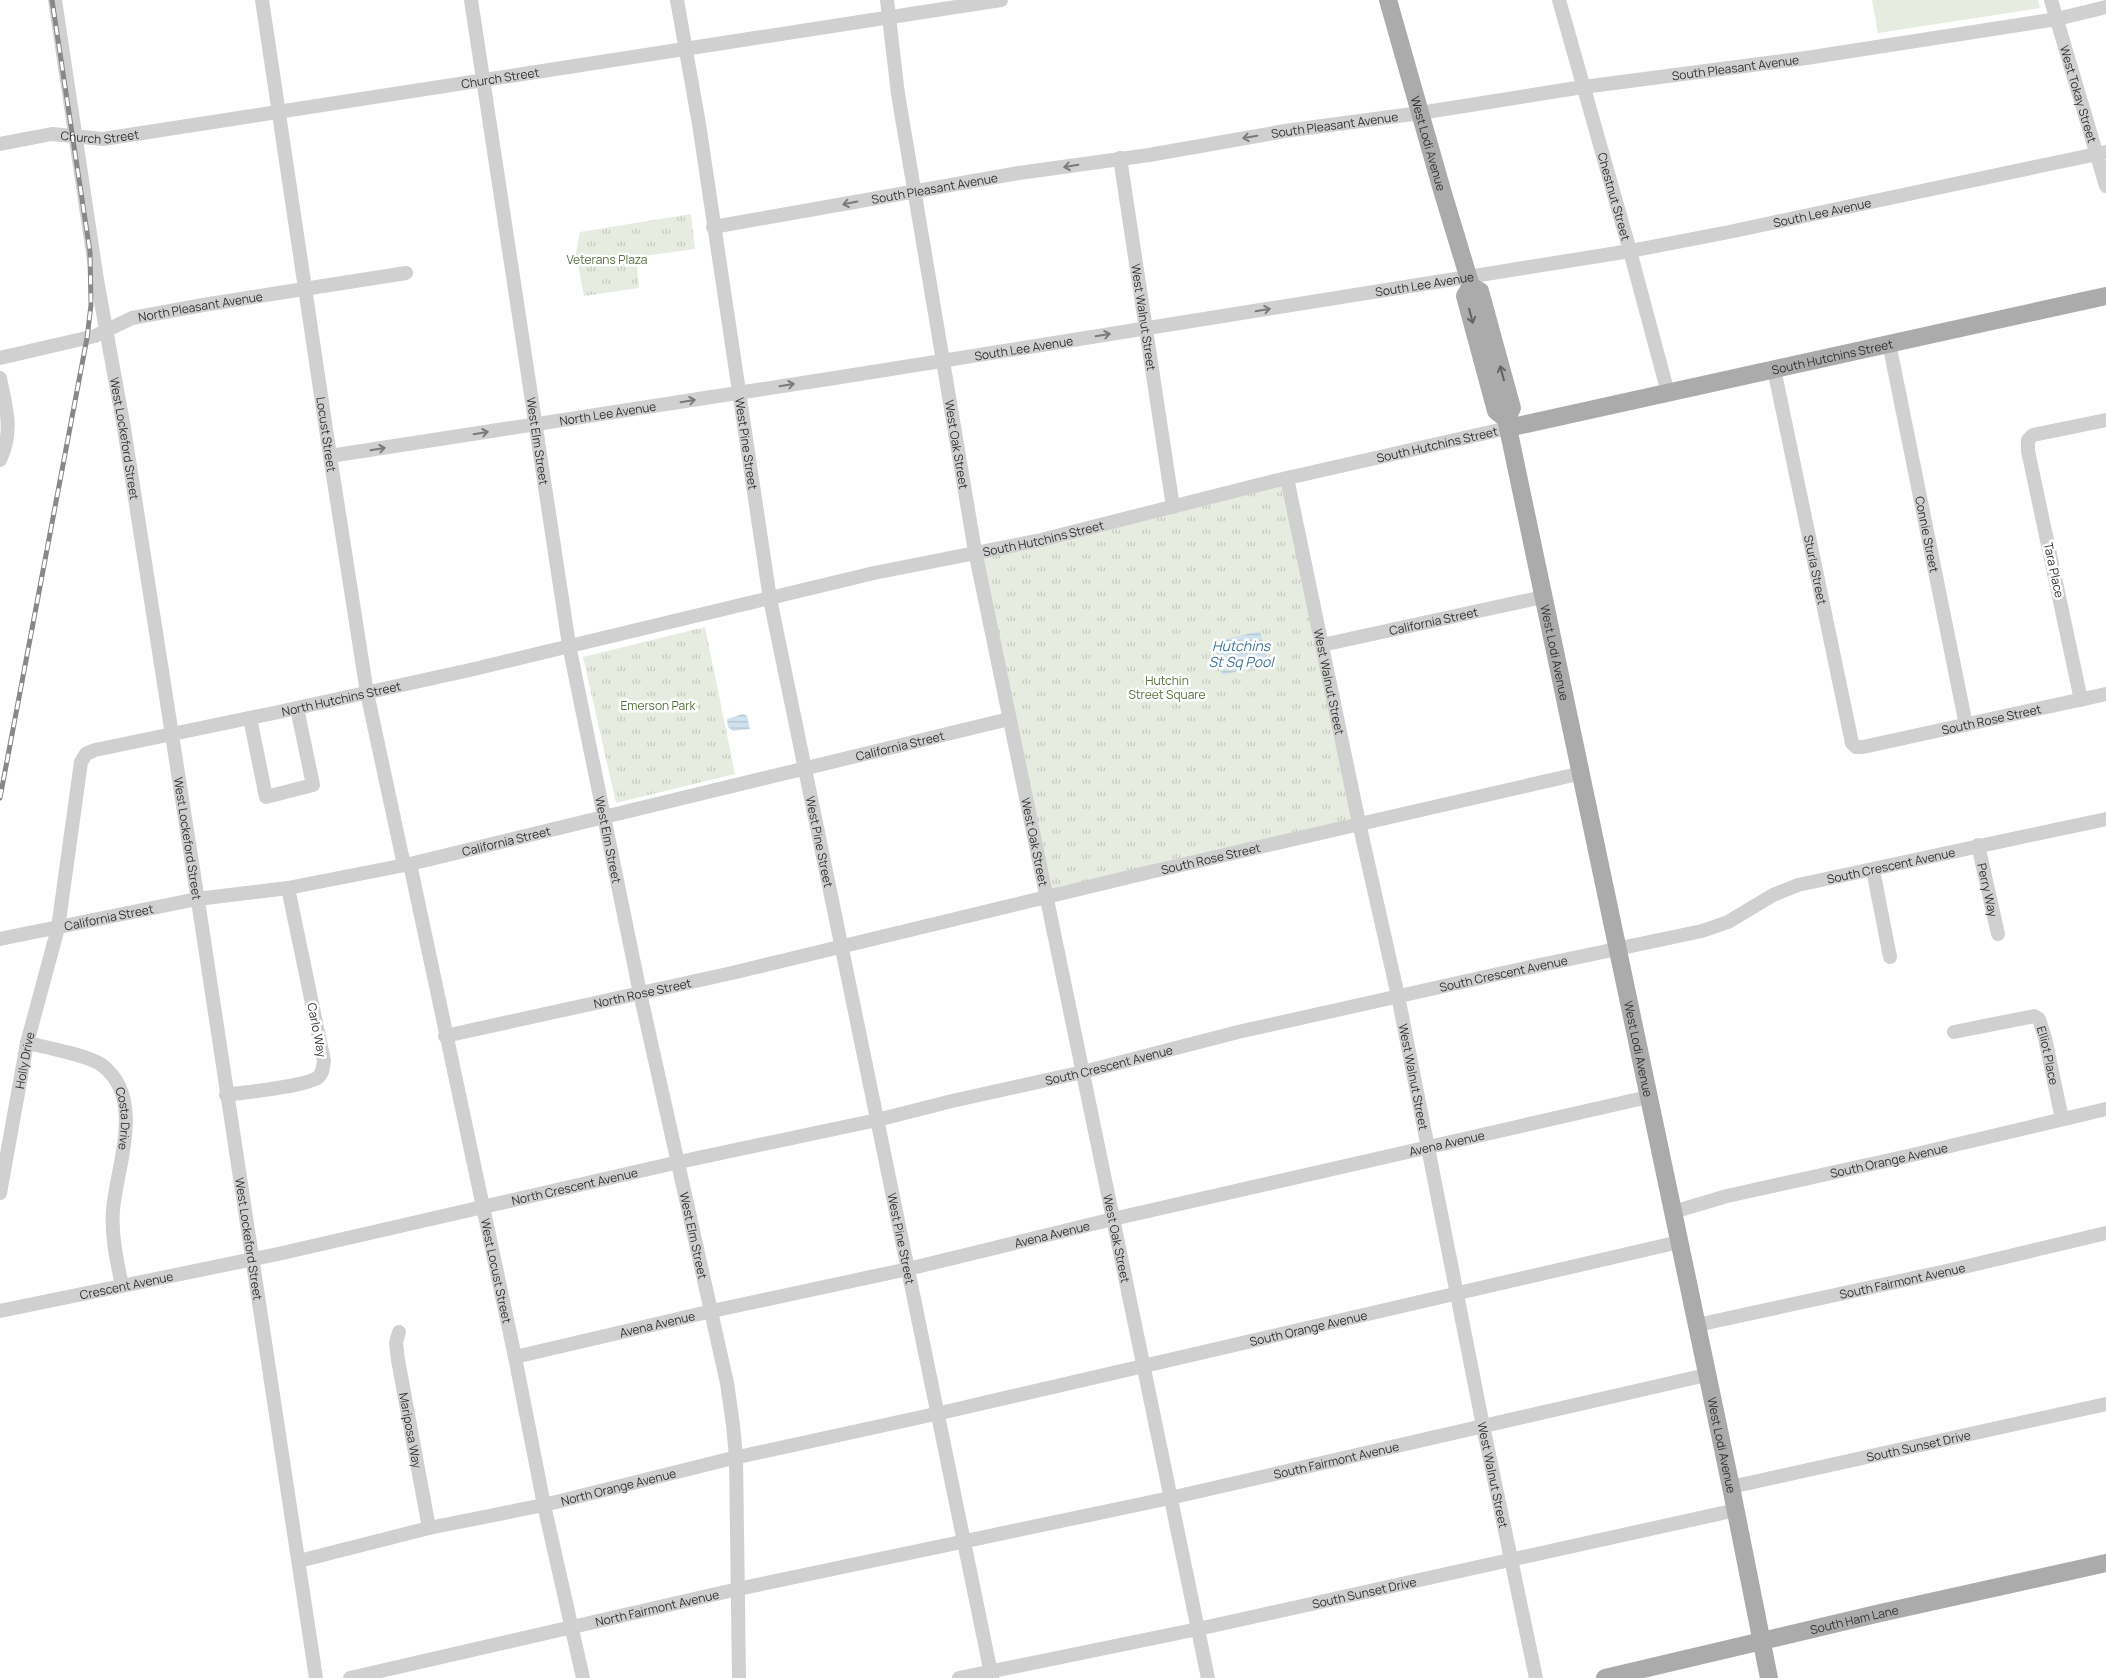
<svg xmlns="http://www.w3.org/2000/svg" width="2106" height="1678" font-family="Manrope,sans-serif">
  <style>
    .green { fill: #e6ecdf }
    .park { fill: url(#park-tufts) }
    .water { fill: url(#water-rules) }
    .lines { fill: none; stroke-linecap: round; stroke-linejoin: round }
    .minor { stroke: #d0d0d0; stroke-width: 14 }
    .major { stroke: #ababab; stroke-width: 18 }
    .rail-casing { stroke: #888; stroke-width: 5 }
    .rail { stroke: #fff; stroke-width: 3; stroke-dasharray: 9; stroke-linecap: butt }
    .oneway { stroke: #7a7a7a }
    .oneway2 { stroke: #636363 }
    .labels { text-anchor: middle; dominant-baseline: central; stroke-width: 5; stroke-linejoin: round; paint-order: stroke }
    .street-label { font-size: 12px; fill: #333; stroke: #fff }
    .park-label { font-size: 12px; fill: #56703f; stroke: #fff }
    .water-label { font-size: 14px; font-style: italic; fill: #3f7597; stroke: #fff }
  </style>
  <defs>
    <pattern id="park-tufts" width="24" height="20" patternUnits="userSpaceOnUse" patternTransform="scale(1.25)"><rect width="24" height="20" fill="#e6ecdf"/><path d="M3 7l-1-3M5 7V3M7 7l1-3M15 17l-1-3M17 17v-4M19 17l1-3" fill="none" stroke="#c6cbc0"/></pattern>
    <pattern id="water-rules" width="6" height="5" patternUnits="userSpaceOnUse" patternTransform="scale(1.25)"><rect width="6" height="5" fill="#cfe2ee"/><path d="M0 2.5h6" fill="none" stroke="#b2c2cd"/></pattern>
  </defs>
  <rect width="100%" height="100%" fill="#fff"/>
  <!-- green -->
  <path class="green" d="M1872 0H2038L2040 8 1878 33Z"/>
  <!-- park -->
  <path class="park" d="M691 214 695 249 636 257 639 288 584 296 576 253 580 232Z
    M1287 478 1359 823 1047 897 975 551Z
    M705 627 735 774 616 803 583 657Z"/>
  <!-- water -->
  <path class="water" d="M1260 631 1268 664 1222 675 1214 642Z
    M743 714 747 716 750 729 733 731 728 727 727 719Z"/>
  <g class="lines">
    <!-- minor -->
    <g class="minor">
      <path id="s1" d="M55 0 97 280 124 428 198 901 316 1678"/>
      <path id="s2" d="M262 0 330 456 367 693 404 865"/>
      <path id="s3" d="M471 0 569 645 640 993 727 1383 733 1425 736 1457 739 1678"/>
      <path id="s4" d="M677 0 699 124 770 599 992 1678"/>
      <path id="s5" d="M887 0 898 94 975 551 1208 1678"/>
      <path id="s6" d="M1559 0 1630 251 1668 393"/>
      <path id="s7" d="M2051 0 2106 186"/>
      <path id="s8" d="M0 144 52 134 103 139 1001 0"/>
      <path id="s9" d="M1120 158 1173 507"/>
      <path id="s10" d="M713 227 1019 173 1149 155 1285 131 1420 113 1583 87 1806 58 2057 19 2106 7"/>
      <path id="s11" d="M1889 343 1966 725"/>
      <path id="s12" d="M0 358 95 336 132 318 203 305 406 273"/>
      <path id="s13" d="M1774 369 1852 743 1856 747H1863L2106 694"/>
      <path d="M0 378C6 409 14 430 0 460"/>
      <path id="s14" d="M330 456 841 377 1630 251 1729 232 2106 152"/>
      <path id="s15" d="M1287 478 1359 823 1398 996 1483 1426 1536 1678"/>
      <path id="s16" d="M1322 645 1543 597"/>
      <path d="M2081 700 2028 451V440L2033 435 2106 420"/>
      <path d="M250 718 266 797 313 785 297 708"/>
      <path id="s17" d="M1978 845 1998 934"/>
      <path id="s18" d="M410 864 515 1357 544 1505 583 1678"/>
      <path d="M1873 870 1890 957"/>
      <path id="s19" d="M0 939 197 899 288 888 410 864 1009 719"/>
      <path id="s20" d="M1954 1032 2034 1016 2039 1019 2045 1038 2062 1119"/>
      <path id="s21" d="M445 1036 732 973 1146 873 1582 773"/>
      <path id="s22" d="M27 1043C45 1047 91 1056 103 1066 145 1099 117 1165 113 1210 111 1236 117 1261 122 1286"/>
      <path d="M226 1095C246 1092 302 1087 317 1078 323 1074 323 1067 324 1061L288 888"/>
      <path id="s23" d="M0 1193 27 1043 58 928 81 762 86 754 95 750 274 713 470 670 874 573 1041 540 1270 482 1508 428"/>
      <path id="s24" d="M1673 1212 1727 1196 1908 1156 2106 1109"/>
      <path id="s25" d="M0 1311 278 1254 679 1162 877 1120 952 1101 1083 1072 1238 1032 1498 974 1702 931 1728 922 1773 895 1798 885 2106 819"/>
      <path id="s26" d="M1697 1325 1951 1270 2106 1233"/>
      <path id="s27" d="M399 1332 396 1343 398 1360 429 1528"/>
      <path id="s28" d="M515 1357 712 1311 908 1269 1113 1219 1648 1097"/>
      <path id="s29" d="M1731 1487 2106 1404"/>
      <path id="s30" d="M299 1561 429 1528 544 1505 729 1459 949 1411 1679 1242"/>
      <path id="s31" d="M350 1678 738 1589 1170 1498 1706 1375"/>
      <path id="s32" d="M959 1678 1198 1629 1736 1510"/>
    </g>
    <!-- major -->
    <g class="major">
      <path id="s33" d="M1388 0 1442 190 1468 276 1471 286 1465 296 1496 411 1506 419 1508 428 1731 1487 1769 1678"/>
      <path d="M1471 286 1480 291 1512 408 1506 419"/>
      <path id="s34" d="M1508 428 2106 296"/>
      <path id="s35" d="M1605 1678 1876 1614 2106 1563"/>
    </g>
    <defs>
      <path id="rail" d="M0 798 87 338 91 305 90 252 52 0"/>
    </defs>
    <!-- rail casing -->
    <use href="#rail" class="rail-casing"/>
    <!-- rail -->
    <use href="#rail" class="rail"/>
  </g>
  <!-- one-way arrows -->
  <defs><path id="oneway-shaft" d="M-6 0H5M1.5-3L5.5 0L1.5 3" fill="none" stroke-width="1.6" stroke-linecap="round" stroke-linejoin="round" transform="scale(1.25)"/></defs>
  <g class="oneway">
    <use href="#oneway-shaft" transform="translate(1250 137) rotate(170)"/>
    <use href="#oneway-shaft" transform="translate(1071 166) rotate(171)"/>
    <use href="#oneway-shaft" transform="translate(850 203) rotate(169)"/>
    <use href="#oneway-shaft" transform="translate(1263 310) rotate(-10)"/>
    <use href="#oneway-shaft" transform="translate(1103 335) rotate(-9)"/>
    <use href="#oneway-shaft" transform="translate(787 385) rotate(-9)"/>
    <use href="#oneway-shaft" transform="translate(688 401) rotate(-9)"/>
    <use href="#oneway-shaft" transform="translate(481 433) rotate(-9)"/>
    <use href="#oneway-shaft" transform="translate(378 449) rotate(-9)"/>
  </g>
  <g class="oneway2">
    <use href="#oneway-shaft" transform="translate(1471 316) rotate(75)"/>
    <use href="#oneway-shaft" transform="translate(1502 373) rotate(-105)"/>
  </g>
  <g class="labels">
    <!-- street labels -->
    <g class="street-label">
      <text stroke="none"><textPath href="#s10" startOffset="1035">South Pleasant Avenue</textPath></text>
      <text stroke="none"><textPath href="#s8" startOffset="506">Church Street</textPath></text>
      <text stroke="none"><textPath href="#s7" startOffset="98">West Tokay Street</textPath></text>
      <text stroke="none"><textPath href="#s10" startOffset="630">South Pleasant Avenue</textPath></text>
      <text stroke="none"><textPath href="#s8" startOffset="101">Church Street</textPath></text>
      <text stroke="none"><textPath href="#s33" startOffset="149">West Lodi Avenue</textPath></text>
      <text stroke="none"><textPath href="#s10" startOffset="225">South Pleasant Avenue</textPath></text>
      <text stroke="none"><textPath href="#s6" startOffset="204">Chestnut Street</textPath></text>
      <text stroke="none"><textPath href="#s14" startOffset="1512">South Lee Avenue</textPath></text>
      <text stroke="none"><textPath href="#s14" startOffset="1108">South Lee Avenue</textPath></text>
      <text stroke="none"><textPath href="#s12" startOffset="208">North Pleasant Avenue</textPath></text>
      <text stroke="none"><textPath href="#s9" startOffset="161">West Walnut Street</textPath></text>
      <text stroke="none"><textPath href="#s14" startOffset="702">South Lee Avenue</textPath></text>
      <text stroke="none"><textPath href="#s34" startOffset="332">South Hutchins Street</textPath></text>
      <text stroke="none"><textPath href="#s14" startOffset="281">North Lee Avenue</textPath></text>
      <text stroke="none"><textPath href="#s2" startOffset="439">Locust Street</textPath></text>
      <text stroke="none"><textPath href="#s1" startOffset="444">West Lockeford Street</textPath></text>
      <text stroke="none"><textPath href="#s3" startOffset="446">West Elm Street</textPath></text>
      <text stroke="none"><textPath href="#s4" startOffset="449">West Pine Street</textPath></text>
      <text stroke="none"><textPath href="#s5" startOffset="450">West Oak Street</textPath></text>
      <text stroke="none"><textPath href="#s23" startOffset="1835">South Hutchins Street</textPath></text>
      <text stroke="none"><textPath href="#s11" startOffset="195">Connie Street</textPath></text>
      <text stroke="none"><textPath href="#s23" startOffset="1430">South Hutchins Street</textPath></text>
      <text stroke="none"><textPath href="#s13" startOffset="205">Sturla Street</textPath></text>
      <text transform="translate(2054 570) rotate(78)">Tara Place</text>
      <text stroke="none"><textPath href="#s16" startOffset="114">California Street</textPath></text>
      <text stroke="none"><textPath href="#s33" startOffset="680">West Lodi Avenue</textPath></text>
      <text stroke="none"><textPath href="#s15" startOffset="208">West Walnut Street</textPath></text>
      <text stroke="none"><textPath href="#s23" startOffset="710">North Hutchins Street</textPath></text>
      <text stroke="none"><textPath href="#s13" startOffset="526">South Rose Street</textPath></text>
      <text stroke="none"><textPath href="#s19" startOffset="921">California Street</textPath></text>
      <text stroke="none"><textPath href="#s1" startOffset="849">West Lockeford Street</textPath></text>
      <text stroke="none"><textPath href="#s3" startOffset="851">West Elm Street</textPath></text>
      <text stroke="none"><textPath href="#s19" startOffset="516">California Street</textPath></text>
      <text stroke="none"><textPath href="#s5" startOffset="855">West Oak Street</textPath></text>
      <text stroke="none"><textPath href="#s4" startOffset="854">West Pine Street</textPath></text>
      <text stroke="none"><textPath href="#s21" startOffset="786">South Rose Street</textPath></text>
      <text stroke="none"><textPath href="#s25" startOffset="1946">South Crescent Avenue</textPath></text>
      <text stroke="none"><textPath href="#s17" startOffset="46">Perry Way</textPath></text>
      <text stroke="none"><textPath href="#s19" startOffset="111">California Street</textPath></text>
      <text stroke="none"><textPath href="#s25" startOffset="1541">South Crescent Avenue</textPath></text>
      <text stroke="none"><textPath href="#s21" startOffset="202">North Rose Street</textPath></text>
      <text transform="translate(317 1030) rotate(79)">Carlo Way</text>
      <text stroke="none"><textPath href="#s33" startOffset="1085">West Lodi Avenue</textPath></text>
      <text stroke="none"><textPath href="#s20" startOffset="125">Elliot Place</textPath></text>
      <text stroke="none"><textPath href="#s23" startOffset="135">Holly Drive</textPath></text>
      <text stroke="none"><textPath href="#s25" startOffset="1136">South Crescent Avenue</textPath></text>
      <text stroke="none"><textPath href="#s15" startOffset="612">West Walnut Street</textPath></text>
      <text stroke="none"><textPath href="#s22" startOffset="139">Costa Drive</textPath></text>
      <text stroke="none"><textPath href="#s28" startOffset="956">Avena Avenue</textPath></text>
      <text stroke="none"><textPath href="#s24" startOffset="222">South Orange Avenue</textPath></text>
      <text stroke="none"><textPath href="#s25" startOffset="588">North Crescent Avenue</textPath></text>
      <text stroke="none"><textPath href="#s28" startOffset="551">Avena Avenue</textPath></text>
      <text stroke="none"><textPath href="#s3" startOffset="1256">West Elm Street</textPath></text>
      <text stroke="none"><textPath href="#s4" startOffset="1259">West Pine Street</textPath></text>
      <text stroke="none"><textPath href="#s5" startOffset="1260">West Oak Street</textPath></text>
      <text stroke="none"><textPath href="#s1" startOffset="1254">West Lockeford Street</textPath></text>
      <text stroke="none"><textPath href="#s18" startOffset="416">West Locust Street</textPath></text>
      <text stroke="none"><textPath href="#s26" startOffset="210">South Fairmont Avenue</textPath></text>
      <text stroke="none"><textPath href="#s25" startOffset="129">Crescent Avenue</textPath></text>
      <text stroke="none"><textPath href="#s28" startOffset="146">Avena Avenue</textPath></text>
      <text stroke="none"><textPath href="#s30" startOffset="1036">South Orange Avenue</textPath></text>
      <text stroke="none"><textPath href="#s27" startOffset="100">Mariposa Way</textPath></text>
      <text stroke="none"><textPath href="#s33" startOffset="1490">West Lodi Avenue</textPath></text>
      <text stroke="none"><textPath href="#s29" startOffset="192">South Sunset Drive</textPath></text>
      <text stroke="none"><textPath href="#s31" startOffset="1010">South Fairmont Avenue</textPath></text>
      <text stroke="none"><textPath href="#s15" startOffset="1018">West Walnut Street</textPath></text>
      <text stroke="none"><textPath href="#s30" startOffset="328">North Orange Avenue</textPath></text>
      <text stroke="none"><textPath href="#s32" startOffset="414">South Sunset Drive</textPath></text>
      <text stroke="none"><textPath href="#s31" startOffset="315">North Fairmont Avenue</textPath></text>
      <text stroke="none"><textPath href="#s35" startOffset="256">South Ham Lane</textPath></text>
    </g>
    <!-- park labels -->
    <g class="park-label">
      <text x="607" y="259">Veterans Plaza</text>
      <text x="1167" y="680">Hutchin<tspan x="1167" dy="14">Street Square</tspan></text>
      <text x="658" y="705">Emerson Park</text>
    </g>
    <!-- water labels -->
    <g class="water-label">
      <text x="1241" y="645">Hutchins<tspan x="1241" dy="16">St Sq Pool</tspan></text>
    </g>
  </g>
</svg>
